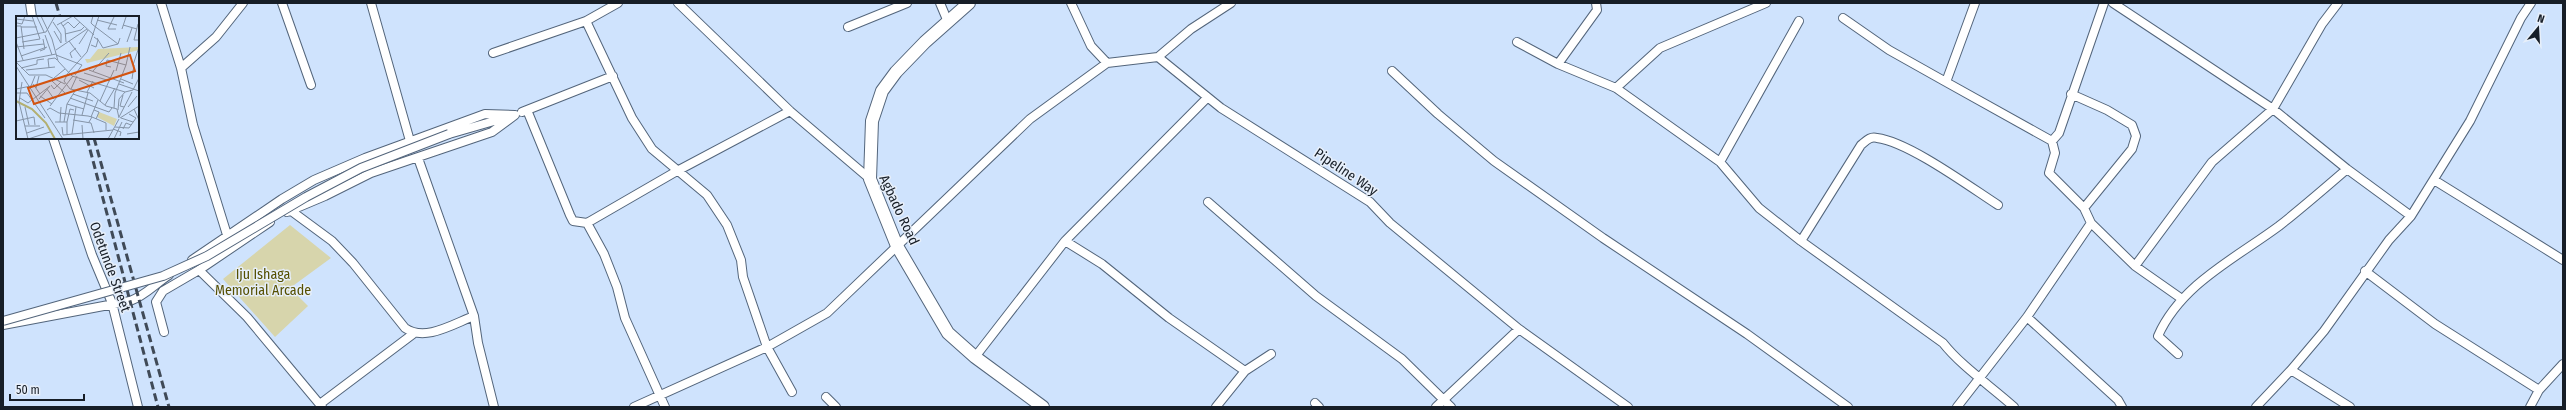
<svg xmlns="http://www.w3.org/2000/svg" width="2566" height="410" font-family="'Fira Sans Condensed',sans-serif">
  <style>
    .green { fill: #d7d5ac }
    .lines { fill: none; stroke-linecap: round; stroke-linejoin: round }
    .minor-casing { stroke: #53657b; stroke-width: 10 }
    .secondary-casing { stroke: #53657b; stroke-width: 14 }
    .minor { stroke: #fff; stroke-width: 8 }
    .secondary { stroke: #fff; stroke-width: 12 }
    .rail { stroke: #404a57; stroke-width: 3; stroke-dasharray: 8 4; stroke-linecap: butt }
    .minor-bridge-casing { stroke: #53657b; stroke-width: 10; stroke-linecap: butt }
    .minor-bridge { stroke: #fff; stroke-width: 8 }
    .labels { text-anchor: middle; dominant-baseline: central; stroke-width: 3; stroke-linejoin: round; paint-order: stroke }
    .street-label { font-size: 14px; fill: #171e27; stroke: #e7effa }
    .park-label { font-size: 14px; fill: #554f00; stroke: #e7effa }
    .inset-river { fill: none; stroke: #b3af71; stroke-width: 2 }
    .inset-road { fill: none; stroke: #8594a7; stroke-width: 1 }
    .view { fill: #d3530f; fill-opacity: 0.15; stroke: #d3530f; stroke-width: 2 }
    .inset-edge { fill: none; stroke: #171e27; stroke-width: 2 }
  </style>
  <rect width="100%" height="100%" fill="#cfe3fd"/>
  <!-- green -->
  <path class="green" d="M290 225 331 258 290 288 308 306 275 337 223 279Z"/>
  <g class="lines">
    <defs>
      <path id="minor" d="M30 3 32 17
        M161 3 181 68 193 125 228 238
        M282 3 311 85
        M371 3 410 141
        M678 3 790 111 870 179
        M940 3 948 22
        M1071 3 1091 46 1107 63 1158 57 1221 108 1370 202 1390 223 1519 329 1628 407
        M1975 3 1946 82 2052 141
        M2104 3 2059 133 2052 141 2055 153 2049 173 2084 208 2091 223 2135 266 2182 299
        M2113 3 2273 109 2347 169 2411 216
        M1843 18 1889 50 1946 82
        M586 21 632 118 652 149 707 195 727 225 741 260 743 277 767 347 792 392
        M848 27 907 3
        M1517 42 1558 64 1616 88 1720 162 1759 208 1801 241 1943 343C1961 366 1992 387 2014 407
        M493 53 586 21 618 3
        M1158 57 1191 29 1231 3
        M1558 64 1597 10 1596 3
        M181 68 216 37 243 3
        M1392 71 1438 114 1494 161 1603 238 1747 334 1848 407
        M1616 88 1660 48 1766 3
        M2071 94 2107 110 2132 125 2136 136 2132 149 2084 208
        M527 110 570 215 573 221 587 223 677 171 790 111
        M522 112 613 76
        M449 134 508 117
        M53 138 92 255 112 303 138 407
        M418 158 474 316 478 343 494 407
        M1720 162 1799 21
        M2434 180 2563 260
        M1208 202 1316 296 1402 359 1451 407
        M290 210 332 241 353 263 405 328C425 342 453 324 474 316
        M587 223 604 254 617 287 625 318 665 407
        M1065 241 1102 264 1169 318 1245 371
        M1801 241 1861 145C1866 141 1870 136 1877 138 1909 142 1970 187 1998 205
        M192 260 282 199 314 180 365 158 485 114 515 115 492 132 371 173 325 196 287 212
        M2135 266 2212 162 2273 109 2322 24 2338 3
        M199 270 247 317 322 407
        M2365 271 2435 324 2539 390
        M2027 317 2118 400 2122 407
        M3 325 130 301C145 296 155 284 169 275
        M164 332 156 302 163 291 199 270 270 222
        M2178 354 2158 336C2181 284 2236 258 2279 226 2302 208 2325 188 2347 169
        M975 357 1065 241 1207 98
        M2291 370 2350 407
        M826 397 836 407
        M1315 403 1319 407
        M320 404 413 334
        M634 407 767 347 827 313 1030 119 1107 63
        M1216 407 1245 371 1271 354
        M1436 407 1519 329
        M1957 407 2027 317 2091 223
        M2256 407 2291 370 2324 331 2389 240 2411 216 2470 121 2521 18 2531 3
        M2530 407 2539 390 2563 364"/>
      <path id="secondary" d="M969 3 925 42 896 72 882 91 872 121 870 179 897 246 948 333 975 357 1043 407"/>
    </defs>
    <!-- minor casing -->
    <use href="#minor" class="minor-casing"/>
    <!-- secondary casing -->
    <use href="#secondary" class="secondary-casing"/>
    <!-- minor -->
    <use href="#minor" class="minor"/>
    <!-- secondary -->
    <use href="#secondary" class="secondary"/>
    <!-- rail -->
    <path class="rail" d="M56 3 60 17
      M87 138 158 407
      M94 138 169 407"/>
    <defs>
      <path id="minor-bridge" d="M3 321 163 276 207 256 306 197 361 168 449 134"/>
    </defs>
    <!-- minor-bridge casing -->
    <use href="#minor-bridge" class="minor-bridge-casing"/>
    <!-- minor-bridge -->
    <use href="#minor-bridge" class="minor-bridge"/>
  </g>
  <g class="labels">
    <!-- street labels -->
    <g class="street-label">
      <text transform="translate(1346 172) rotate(34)">Pipeline Way</text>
      <text transform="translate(899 210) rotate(65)">Agbado Road</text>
      <text transform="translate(110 267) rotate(70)">Odetunde Street</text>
    </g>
    <!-- park labels -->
    <g class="park-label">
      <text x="263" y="274">Iju Ishaga<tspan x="263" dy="16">Memorial Arcade</tspan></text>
    </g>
  </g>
  <!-- overview -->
  <g transform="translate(16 16)">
    <rect width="123" height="123" fill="#cfe3fd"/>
    <path d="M123 31V34L71 47 69 43H74L82 33ZM83 96 101 103 98 110 81 101Z" fill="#d7d5ac"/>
    <path class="inset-river" d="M0 85 16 93 30 107 39 123"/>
    <path class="inset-road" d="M25 0 36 23 42 45 56 60 109 76 117 74 123 62M57 0 78 19M77 0 75 7 77 9 102 28M83 0 71 36 52 57 48 65 54 73 74 77 90 90 101 93 103 102M21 1 28 16M98 1 92 13H100M0 3 17 5M81 4 101 9M37 6 45 18V27M1 7 6 8 9 0M45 7 49 13 50 26M122 8 118 24H123M41 9 57 0M107 9 121 13M0 10H5L8 33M47 10 52 6 58 12 64 6M5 11H21M106 13 110 1M38 15 45 27M49 18 65 14 68 11M29 19 36 39M0 22 30 16 39 0M81 22 87 32 102 28 104 22M53 25 65 41M0 26 7 44M6 26 24 23 16 0M111 26 116 12M63 28 72 14M75 29 80 31 82 24 78 21M0 31 28 28M40 34 71 13M24 35 29 33 27 23M40 39 66 49 59 59M5 40 31 31M56 42 54 37 60 32M0 46 13 59H30L49 68M0 46 40 38M117 49 123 31M0 50 47 123M95 51 90 50 91 44 110 49M5 52 21 48V44L28 43M33 52 32 43 39 42 41 44M10 54 39 51M73 54 108 67M77 55 93 37M100 55 105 37M68 57 94 65M38 62 49 53M105 63 117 68M116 63 118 49M63 64 78 72M36 65 49 77M6 66 3 86 12 123M17 68 24 78M103 68 123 75M35 69 38 73 45 66M20 72 23 60M0 73 15 70 19 60M31 73 38 83M55 73 61 60M71 76 77 65M0 77H11L29 102M57 78 77 85M107 79 104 90 108 91M24 80 36 88M4 82 12 87 34 70 23 83M54 82 93 96 96 92M84 85 98 54M51 88 68 93M89 89 99 72M34 90 57 60M9 91 13 109M112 91 121 80M98 92 99 77 110 49 114 31M118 93 123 104M31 94 34 92 43 97 72 100 76 101 73 106M78 94 83 96 80 103M102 94 103 83 109 76M66 99 72 77M75 101 82 84M76 101 90 107V114M103 101 116 76M104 102 123 90M105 102 117 106M57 104 75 107 78 117M0 105 18 101 19 109M39 106H51V118M44 106 45 91M48 106 51 88 59 75M51 106 54 93 58 94M66 109 67 123M9 110H24M46 111 47 119 97 114M99 111 113 112 120 102 113 98M97 113 105 116 104 120M107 113 110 107 115 109M11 117 28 111M56 118 60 91M111 118 123 116M12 123 34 116M92 123 103 103M98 123 106 106"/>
    <path class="view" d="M114 39 119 55 18 88 12 72Z"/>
    <rect width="123" height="123" class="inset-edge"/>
  </g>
  <!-- border -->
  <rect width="2566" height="410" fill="none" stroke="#171e27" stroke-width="8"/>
  <!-- north arrow -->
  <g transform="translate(2538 28) rotate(18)" stroke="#e7effa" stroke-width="3" paint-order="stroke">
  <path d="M0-3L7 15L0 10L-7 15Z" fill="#171e27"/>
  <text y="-6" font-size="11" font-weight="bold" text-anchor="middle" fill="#171e27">N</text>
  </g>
  <!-- scale -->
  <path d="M10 394v6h74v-6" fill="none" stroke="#171e27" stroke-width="2"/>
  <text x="16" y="394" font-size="12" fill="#171e27" stroke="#e7effa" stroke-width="3" paint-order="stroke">50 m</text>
</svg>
